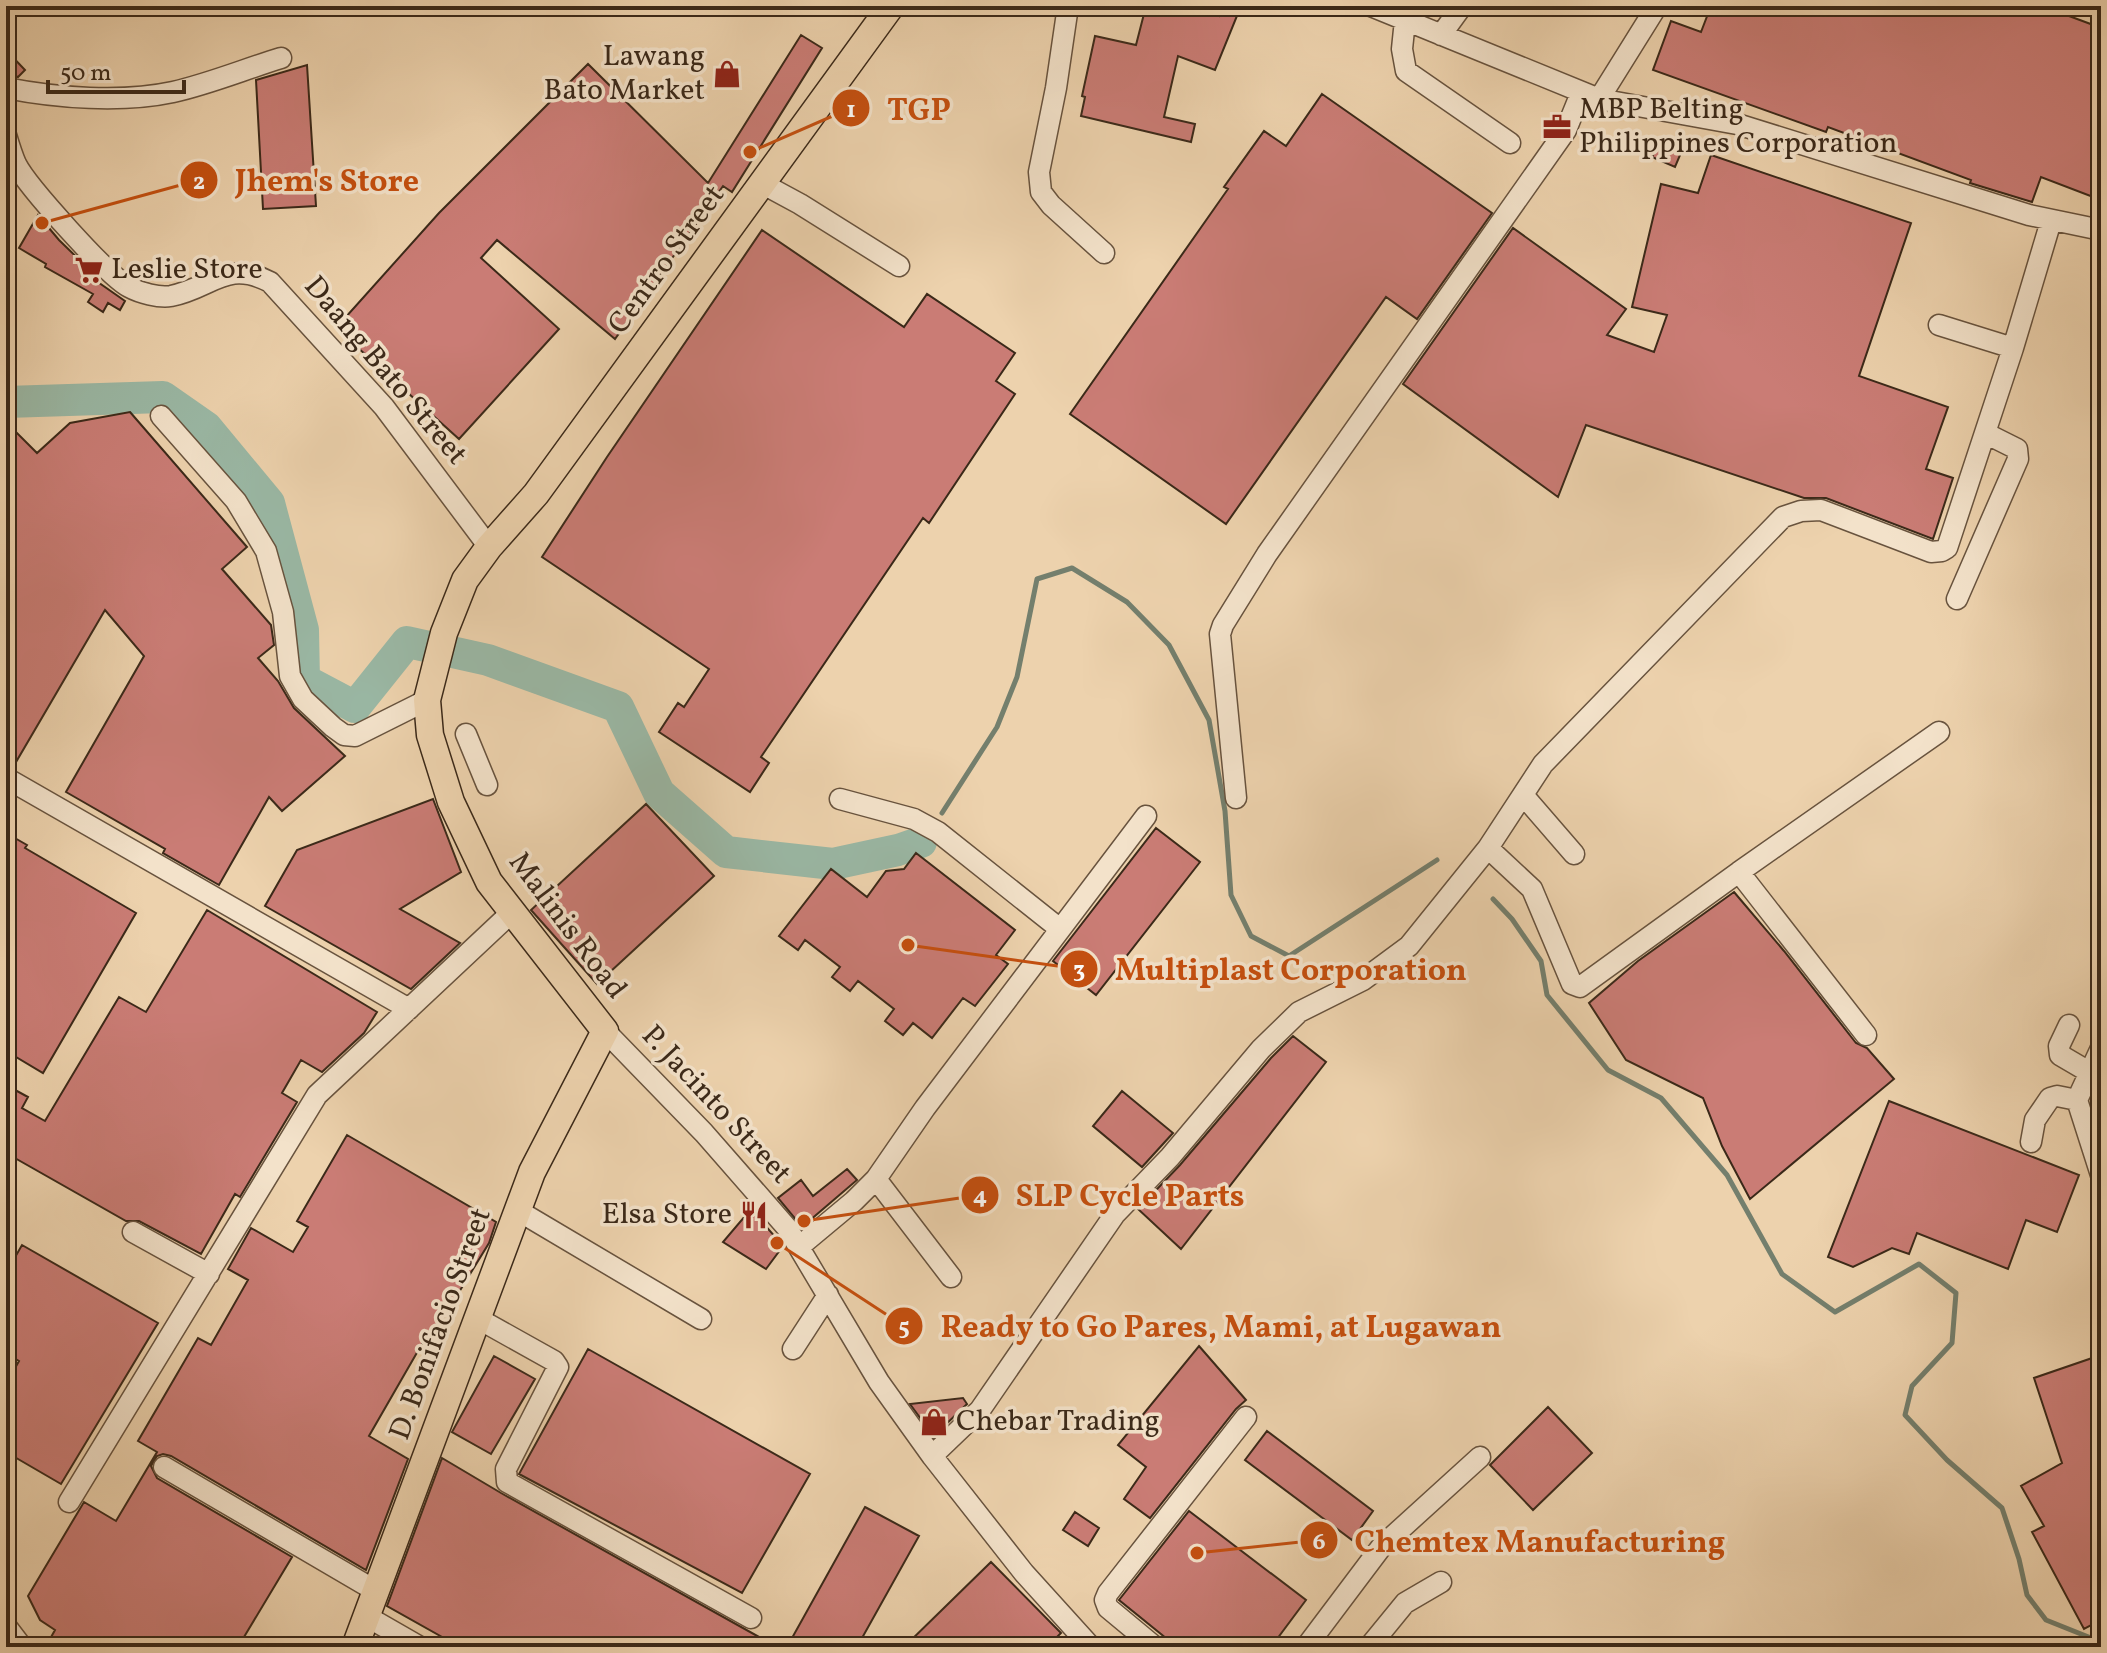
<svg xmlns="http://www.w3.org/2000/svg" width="2107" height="1653" font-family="Vollkorn,serif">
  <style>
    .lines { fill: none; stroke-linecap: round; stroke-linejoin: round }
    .stream { stroke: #747f6d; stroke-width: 5 }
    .river { stroke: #9ab8a5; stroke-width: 32 }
    .building { fill: #ca7c75; stroke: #3b2919; stroke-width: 2 }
    .minor-casing { stroke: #68533e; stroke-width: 23 }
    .major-casing { stroke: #3b2919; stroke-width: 29 }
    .minor { stroke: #f3e2ca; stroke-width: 20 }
    .major { stroke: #edd2ad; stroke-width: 26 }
    .labels { text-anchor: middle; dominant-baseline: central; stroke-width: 7; stroke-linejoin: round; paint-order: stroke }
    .poi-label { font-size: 30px; fill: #3b2919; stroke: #f3e2ca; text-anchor: start }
    .street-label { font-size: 30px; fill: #3b2919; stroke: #f3e2ca }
    .leader { fill: none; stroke: #c54f0f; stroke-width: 3 }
    .callout-dot { fill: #c54f0f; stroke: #f3e2ca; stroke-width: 3 }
    .mark-label { font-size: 24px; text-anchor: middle; font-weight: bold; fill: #fff }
    .callout-label { font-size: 32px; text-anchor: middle; font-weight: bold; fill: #c54f0f; stroke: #f3e2ca; stroke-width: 7; stroke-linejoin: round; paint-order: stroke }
  </style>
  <rect width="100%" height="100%" fill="#edd2ad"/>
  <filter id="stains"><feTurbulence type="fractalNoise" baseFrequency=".0025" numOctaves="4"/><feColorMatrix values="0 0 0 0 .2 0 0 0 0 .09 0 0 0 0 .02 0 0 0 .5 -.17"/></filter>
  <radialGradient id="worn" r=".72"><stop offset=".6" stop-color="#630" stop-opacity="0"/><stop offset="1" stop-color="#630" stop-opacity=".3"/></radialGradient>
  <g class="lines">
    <!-- stream -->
    <path class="stream" d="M942 813 997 727 1017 677 1037 579 1072 568 1127 602 1169 645 1209 720 1225 811 1231 895 1251 936 1289 956 1437 860
      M1493 899 1512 919 1541 961 1547 995 1608 1070 1661 1098 1727 1175 1782 1274 1835 1312 1919 1264 1956 1293 1952 1343 1912 1386 1905 1415 1947 1460 2002 1508 2019 1559 2027 1595 2046 1620 2101 1642"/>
    <!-- river -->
    <path class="river" d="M6 402 163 397 206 427 269 503 303 630 304 680 355 707 407 642 488 660 618 707 659 793 726 852 833 864 898 850 921 842"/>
  </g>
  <!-- building -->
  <path class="building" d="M1146 6H1180L1219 16 1223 6H1241L1215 70 1178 56 1164 117 1195 124 1191 142 1081 116 1085 97 1082 96 1095 36 1136 45Z
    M1711 6H2042L2096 26 2095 32 2101 34V200L2041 177 2032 202 1970 183 1971 180 1828 127 1826 132 1653 70 1671 21 1701 32Z
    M801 35 822 48 732 192 723 186 615 339 497 240 481 258 559 329 459 439 336 328 439 213 588 64 708 183Z
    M6 50 25 70 18 77 6 73Z
    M307 65 316 206 263 209 256 80Z
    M1322 94 1492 213 1417 319 1386 297 1226 524 1070 414 1228 189 1224 187 1264 131 1286 146Z
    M1660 138 1683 148 1675 167 1652 157Z
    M1711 155 1911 223 1859 376 1948 407 1926 469 1953 478 1933 539 1826 498H1804L1586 425 1558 497 1403 384 1513 228 1626 309 1607 335 1654 352 1667 315 1632 307 1661 184 1698 193Z
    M38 215 59 240 97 277 95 280 125 301 120 310 108 303 103 312 88 302 93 294 45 267 46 264 19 248Z
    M762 230 904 327 927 294 1015 353 996 381 1015 394 929 523 923 518 761 757 769 763 750 792 659 732 678 703 684 707 709 669 542 557 607 457Z
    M130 412 247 547 222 569 271 625 274 645 258 658 278 681 294 708 345 756 282 811 269 797 219 885 163 853 165 849 66 792 144 656 105 610 16 762 6 756V436L14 430 37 453 70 423Z
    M433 799 461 872 400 909 460 943 411 989 265 906 297 850Z
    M646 804 714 876 597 984 531 910Z
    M1156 828 1200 862 1096 995 1053 961Z
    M6 833 27 845 25 848 136 913 43 1073 6 1051Z
    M916 853 1015 930 996 955 1008 964 975 1006 963 998 932 1038 913 1023 903 1035 885 1021 894 1009 858 981 850 991 832 977 840 967 805 940 798 950 779 936 831 869 867 897 886 871 904 869Z
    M1734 892 1784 951 1856 1043 1867 1048 1894 1079 1750 1199 1722 1146 1703 1098 1626 1060 1589 1003 1638 961Z
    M207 910 377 1012 364 1033 322 1072 301 1060 282 1093 297 1102 240 1197 235 1194 201 1254 139 1221H126L6 1153V1085L28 1097 22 1108 45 1121 119 997 146 1012Z
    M1293 1036 1326 1062 1181 1249 1138 1209 1180 1165 1271 1058Z
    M1122 1091 1173 1133 1142 1167 1093 1126Z
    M1889 1101 2079 1175 2057 1232 2026 1220 2008 1269 1917 1233 1909 1254 1892 1248 1853 1267 1828 1257Z
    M347 1135 496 1222 489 1243 434 1333 430 1330 369 1436 408 1459 366 1570 171 1456 163 1454 157 1456 151 1466 157 1478 292 1557 238 1647H63L50 1639 55 1630 40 1620 28 1596 84 1502 116 1521 157 1452 138 1441 198 1338 211 1345 248 1280 228 1269 251 1228 293 1252 308 1227 297 1221Z
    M847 1169 857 1180 802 1227 778 1198 801 1180 813 1196Z
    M751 1209 783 1246 766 1269 723 1242Z
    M22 1245 158 1323 61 1484 6 1452V1384L19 1361 6 1353V1273Z
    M1199 1346 1246 1400 1236 1409 1150 1518 1124 1499 1146 1467 1118 1445Z
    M588 1349 810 1474 742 1593 519 1474Z
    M2101 1355V1620L2084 1629 2032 1532 2044 1526 2021 1486 2062 1463 2034 1378Z
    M494 1356 535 1379 491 1454 452 1432Z
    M963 1398 967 1404 939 1431 929 1430 910 1404Z
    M1548 1407 1592 1453 1533 1510 1490 1465Z
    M1267 1431 1373 1511 1352 1540 1245 1460Z
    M442 1458 501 1493 777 1647H460L387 1606Z
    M865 1507 919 1536 857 1647H787Z
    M1189 1511 1306 1600 1271 1647H1177L1119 1600Z
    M1075 1512 1099 1528 1088 1546 1063 1530Z
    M991 1562 1061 1633 1047 1647H904Z"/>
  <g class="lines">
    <defs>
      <path id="minor" d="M1068 6 1056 88 1039 172 1041 192 1051 205 1104 253
        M1371 6 1599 99 1737 124 2029 215 2101 230
        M1405 20 1402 49 1406 71 1510 143
        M1441 35 1462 6
        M6 88C57 98 122 103 173 92 209 84 245 69 281 58
        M1599 99 1657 6
        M6 135C9 145 12 155 16 164 27 186 108 276 129 287 140 293 159 298 171 296 212 288 226 259 270 282L384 407 489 547
        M763 184 800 204 899 266
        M1939 325 2013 348
        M161 416 236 501 266 551 283 612 290 676 303 699 333 727 344 735 355 736 427 700
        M1957 599 2018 459 2017 449 1985 433
        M466 734 487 785
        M6 778 409 1009
        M1523 795 1574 854
        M1236 798 1220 634 1223 625 1267 554 1566 130 1581 93
        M840 799 914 819 938 832 1060 929
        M1488 848 1543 764 1783 517 1801 511 1821 510 1931 552 1942 551 1947 548 2013 348 2051 221
        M1739 872 1939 732
        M2069 1025 2059 1046 2060 1055 2101 1079
        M605 1031 704 1133 788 1229 879 1382 932 1456 1024 1573 1091 1647
        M2101 1048 2077 1100 2101 1175
        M2031 1142 2035 1120 2050 1098 2057 1096 2077 1100
        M876 1179 951 1277
        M517 1210 701 1319
        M133 1232 209 1274
        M800 1246 854 1201 876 1179 925 1108 1146 816
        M477 1318 554 1361 558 1367 506 1469 507 1482 751 1618
        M793 1349 828 1295
        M932 1456 980 1410 1115 1214 1170 1157 1261 1049 1299 1012 1363 980 1409 946 1488 848 1532 889 1572 984 1580 987 1739 872 1866 1035
        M164 1467 376 1591
        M69 1502 317 1095 511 913
        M366 1616 420 1647
        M6 1626 22 1647
        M1155 1647 1108 1608 1105 1600 1108 1593 1246 1417
        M1306 1647 1382 1546 1480 1457
        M1369 1647 1405 1603 1441 1582"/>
      <path id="major" d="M355 1647 532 1172 605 1031 489 882 451 802 430 735 427 700 444 633 465 580 489 547 536 494 891 6"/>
    </defs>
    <!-- minor casing -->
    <use href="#minor" class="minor-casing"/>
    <!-- major casing -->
    <use href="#major" class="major-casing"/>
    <!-- minor -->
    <use href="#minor" class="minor"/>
    <!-- major -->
    <use href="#major" class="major"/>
  </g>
  <!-- icons -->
  <defs>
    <symbol id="shop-bare" viewBox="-9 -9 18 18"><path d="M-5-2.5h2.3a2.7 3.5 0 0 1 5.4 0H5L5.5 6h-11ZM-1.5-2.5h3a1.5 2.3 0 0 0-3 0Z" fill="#8f2418" stroke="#f3e2ca" stroke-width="2.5" paint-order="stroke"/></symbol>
    <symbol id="office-bare" viewBox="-9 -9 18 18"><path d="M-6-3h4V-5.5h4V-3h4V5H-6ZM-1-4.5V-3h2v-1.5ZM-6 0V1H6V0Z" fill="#8f2418" stroke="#f3e2ca" stroke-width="2.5" paint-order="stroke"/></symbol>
    <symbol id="supermarket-bare" viewBox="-9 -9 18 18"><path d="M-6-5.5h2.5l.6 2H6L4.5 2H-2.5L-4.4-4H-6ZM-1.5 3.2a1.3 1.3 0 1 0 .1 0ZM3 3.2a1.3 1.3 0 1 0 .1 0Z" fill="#8f2418" stroke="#f3e2ca" stroke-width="2.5" paint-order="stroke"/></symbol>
    <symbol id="restaurant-bare" viewBox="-9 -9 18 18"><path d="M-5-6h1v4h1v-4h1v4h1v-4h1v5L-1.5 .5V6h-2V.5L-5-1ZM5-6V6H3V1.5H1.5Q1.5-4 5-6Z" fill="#8f2418" stroke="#f3e2ca" stroke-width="2.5" paint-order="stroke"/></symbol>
  </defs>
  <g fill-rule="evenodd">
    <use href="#shop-bare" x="707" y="54" width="40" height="40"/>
    <use href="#office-bare" x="1537" y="107" width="40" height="40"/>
    <use href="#supermarket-bare" x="69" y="250" width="40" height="40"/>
    <use href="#restaurant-bare" x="734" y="1195" width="40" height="40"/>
    <use href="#shop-bare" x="914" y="1402" width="40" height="40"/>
  </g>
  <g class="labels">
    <!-- poi labels -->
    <g class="poi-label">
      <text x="705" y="57" text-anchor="end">Lawang<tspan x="705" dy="34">Bato Market</tspan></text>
      <text x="1579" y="110">MBP Belting<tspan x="1579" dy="34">Philippines Corporation</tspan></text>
      <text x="111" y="270">Leslie Store</text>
      <text x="732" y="1215" text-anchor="end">Elsa Store</text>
      <text x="956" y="1422">Chebar Trading</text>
    </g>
    <!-- street labels -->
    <g class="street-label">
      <text transform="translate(667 260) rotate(-54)">Centro Street</text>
      <text transform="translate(385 371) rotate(50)">Daang Bato Street</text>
      <text transform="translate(567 926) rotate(53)">Malinis Road</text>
      <text transform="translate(716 1105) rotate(47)">P. Jacinto Street</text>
      <text transform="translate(441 1324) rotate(-70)">D. Bonifacio Street</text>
    </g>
  </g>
  <!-- callouts -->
  <path class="leader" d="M750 152L851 108M42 223L199 180M908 945L1079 969M804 1221L980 1195M777 1243L904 1326M1197 1553L1319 1540"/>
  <g class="callout-dot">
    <circle cx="750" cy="152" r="8"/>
    <circle cx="42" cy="223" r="8"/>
    <circle cx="908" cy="945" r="8"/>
    <circle cx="804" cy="1221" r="8"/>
    <circle cx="777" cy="1243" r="8"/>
    <circle cx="1197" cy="1553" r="8"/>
    <circle cx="851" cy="108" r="20"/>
    <circle cx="199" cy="180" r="20"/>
    <circle cx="1079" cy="969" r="20"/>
    <circle cx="980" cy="1195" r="20"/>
    <circle cx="904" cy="1326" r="20"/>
    <circle cx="1319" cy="1540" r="20"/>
  </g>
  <g class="mark-label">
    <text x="851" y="117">1</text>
    <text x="199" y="189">2</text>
    <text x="1079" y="977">3</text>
    <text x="980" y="1203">4</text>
    <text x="904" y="1334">5</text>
    <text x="1319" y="1549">6</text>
  </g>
  <g class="callout-label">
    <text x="919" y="120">TGP</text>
    <text x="327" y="191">Jhem's Store</text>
    <text x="1291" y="980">Multiplast Corporation</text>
    <text x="1130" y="1206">SLP Cycle Parts</text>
    <text x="1221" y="1337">Ready to Go Pares, Mami, at Lugawan</text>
    <text x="1540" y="1552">Chemtex Manufacturing</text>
  </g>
  <!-- margin -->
  <rect width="2107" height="1653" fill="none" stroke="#edd2ad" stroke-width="32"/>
  <rect x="8" y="8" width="2091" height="1637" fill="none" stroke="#3b2919" stroke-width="4"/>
  <rect x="16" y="16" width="2075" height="1621" fill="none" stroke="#3b2919" stroke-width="2"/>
  <!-- scale -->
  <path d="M48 80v12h136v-12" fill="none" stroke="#3b2919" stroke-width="4"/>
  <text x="60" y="80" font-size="24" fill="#3b2919" stroke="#f3e2ca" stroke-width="6" paint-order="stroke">50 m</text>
  <rect width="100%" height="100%" filter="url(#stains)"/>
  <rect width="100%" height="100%" fill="url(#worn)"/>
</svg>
